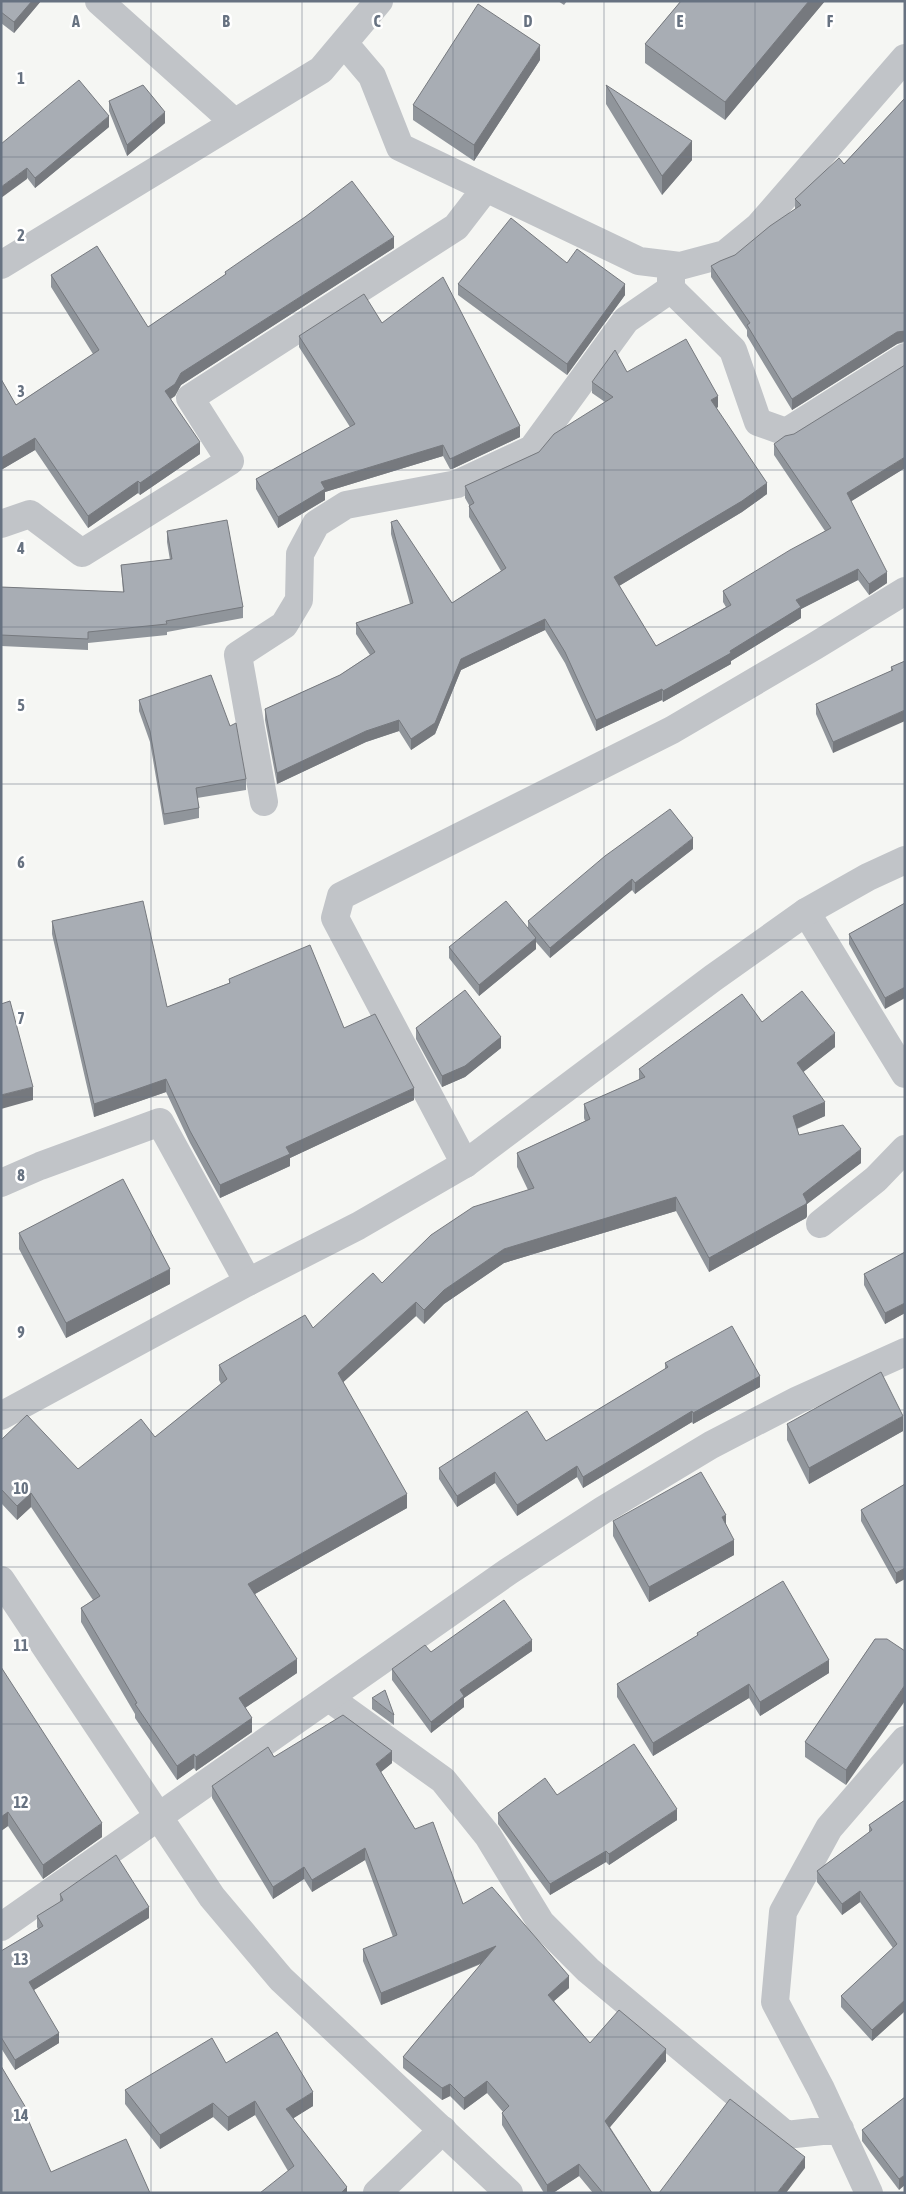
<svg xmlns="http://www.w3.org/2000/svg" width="906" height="2194" font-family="'Asap Condensed',sans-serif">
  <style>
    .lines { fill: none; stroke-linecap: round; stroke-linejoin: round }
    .minor { stroke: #c1c4c8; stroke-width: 28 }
    .tertiary { stroke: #c1c4c8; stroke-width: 28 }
    .wall { fill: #90959b }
    .shaded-wall { fill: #76797e }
    .building { fill: #a8adb4; stroke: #76797e }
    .grid { fill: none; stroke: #677281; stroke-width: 1; stroke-opacity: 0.55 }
    .grid-label { font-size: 16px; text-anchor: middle; font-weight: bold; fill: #677281; stroke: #fff; stroke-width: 5; stroke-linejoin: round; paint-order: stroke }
  </style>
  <rect width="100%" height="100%" fill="#f5f6f3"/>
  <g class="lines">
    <!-- minor -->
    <path class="minor" d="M99 1 234 122
      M344 43 372 76 400 147 639 261 680 266 725 254 759 226 905 58
      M1 265 321 70 379 1
      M671 271V289L733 350 758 422 786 432 905 357
      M1 524 30 514 82 553 230 461 190 398 456 227 486 188
      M264 802 238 655 284 625 299 600 300 554 316 524 346 505 457 484 532 449 626 320 671 289
      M806 912 905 1074
      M465 1164 335 918 341 896 672 730 815 646 905 591
      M1 1183 40 1166 160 1122 248 1282
      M820 1224 876 1179 905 1149
      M329 1698 443 1780 488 1836 541 1923 588 1970 786 2135 840 2129
      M377 2193 443 2130
      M869 2193 821 2089 775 2002 783 1912 829 1828 905 1740"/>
    <!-- tertiary -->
    <path class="tertiary" d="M1 1416 248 1282 358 1226 465 1164 713 978 806 912 868 877 905 860
      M1 1580 212 1897 281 1979 509 2193
      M1 1927 509 1571 603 1510 711 1445 798 1400 905 1352"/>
  </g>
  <!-- wall -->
  <path class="wall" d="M1 1H41L14 33 1 23Z
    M558 1H567L564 5Z
    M681 1H825L725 120 645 63V44Z
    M540 60 474 161 413 120V105Z
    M606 85 692 160 662 195 606 104Z
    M905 98V342L897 344 792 410 747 336V330L711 277V266L735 255 795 209V199L844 164Z
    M109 101 165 123 127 156 109 111Z
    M109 127 35 188 1 144Z
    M394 248 181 385 175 396 171 399 200 454 140 495 138 493 88 528 35 450 1 470V379L16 405 93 354 51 287V275L148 327 225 275V272Z
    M567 263 625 295 567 375 458 295V284Z
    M382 323 520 437 452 469H450L443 456 325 492V500L278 528 256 489V479L350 427 299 347V336Z
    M627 372 718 407 716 408 767 494 742 512 619 586 656 646 726 607 723 602V591L825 531 774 455V444L905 468 851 501 887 583 869 595 858 580 801 609V618L731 661V664L663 702 662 700 596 731 565 663 545 630 461 670 435 734 411 750 399 731 366 742 277 784 265 720V709L340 675 370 655 356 634V623L410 604 391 534V522L452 603 501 571 469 517V505L465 498V486L539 452 605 402 592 393V382Z
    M167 531 243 607V618L167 632V635L88 643V650L1 646V587L123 592 121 565 170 560 167 542Z
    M905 661 833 753 816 714V704L891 671V667Z
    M139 700 246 779V790L197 798 199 808V818L164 825 150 742 139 711Z
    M693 849 635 894 632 890 550 958 536 942V949L479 996 449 958V947L528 928V921Z
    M905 903 885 1009 849 944V934Z
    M52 921 167 1007 229 983V979L344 1028 414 1100 290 1158V1166L220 1198 190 1143 166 1092 94 1117 52 934Z
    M762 1022 835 1047 803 1072 825 1116 797 1129 799 1135 861 1163 807 1204V1216L806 1218 709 1272 676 1211 504 1263 444 1304 424 1324 416 1316 343 1382 407 1508 255 1594 297 1673 245 1708 252 1732 196 1771 194 1768 177 1780 135 1718V1714L81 1622V1608L93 1600 31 1507 17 1520 1 1503V1440L78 1469 155 1437 221 1384 219 1380V1365L313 1328 382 1283 528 1190 517 1167V1153L585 1121 584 1118V1104L639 1080V1069Z
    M416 1028 501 1048 465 1077 442 1087 416 1039Z
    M19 1233 170 1284 66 1338 19 1249Z
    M905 1252V1313L885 1324 864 1285V1274Z
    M665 1363 760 1387 693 1424 692 1422 583 1488 577 1477 517 1516 495 1483 457 1507 439 1479V1468L546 1441 665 1369Z
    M787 1424 903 1431 809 1484 787 1440Z
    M905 1484 896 1584 861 1521V1510Z
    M613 1521 726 1524 734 1555 649 1602 613 1536Z
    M697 1633 829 1673 760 1716 749 1698 653 1756 617 1697V1684L697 1636Z
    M875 1639 846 1785 805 1757V1742Z
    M532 1651 464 1698V1707L431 1733 392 1680V1669L431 1652Z
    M1 1667 102 1837 43 1879 8 1826 1 1831Z
    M372 1698 394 1715V1725L372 1709Z
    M274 1757 392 1763 381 1772 415 1829 463 1904 569 1988 554 2001 590 2043 666 2061 610 2127 652 2193H593L579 2176 553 2193H544L502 2125V2113L503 2112 487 2093 464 2110 450 2096 442 2100 403 2068V2057L481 1964 381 2005 363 1961V1949L393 1937 365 1860 312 1892 304 1879 273 1899 212 1798V1786Z
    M557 1795 677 1820 609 1865 606 1862 550 1895 498 1824V1813Z
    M905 1800V2011L872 2041 841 2007V1996L893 1948 860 1902 842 1915 817 1882V1871L869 1833V1825Z
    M60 1894 149 1918 34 1990 59 2043 15 2070 1 2048V1951L38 1929 37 1927V1916L60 1902Z
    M226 2063 313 2106 293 2118 347 2193 288 2171 255 2115 228 2131 213 2117 160 2149 125 2104V2090Z
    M905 2097 899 2190 862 2141V2130Z"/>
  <!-- shaded-wall -->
  <path class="shaded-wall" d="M32 1H41L14 33V22Z
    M809 1H825L725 120V102Z
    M540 45V60L474 161V145Z
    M165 112V123L127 156V145Z
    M109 116V127L35 188V178Z
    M692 141V160L662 195V176Z
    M27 168V179L1 198V187Z
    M394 237V248L181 385 175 396 165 402V391L181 373Z
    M625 284V295L567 375V364Z
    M904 330V341L897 344 792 410V399L897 332Z
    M718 396V407L711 412V400Z
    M520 426V437L452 469V458Z
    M35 438V450L1 470V458Z
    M200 442V454L140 495V483Z
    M443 445V456L325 492V500L278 528V517L321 482Z
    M905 457V468L847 504V493Z
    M138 481V493L88 528V516Z
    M767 483V494L742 512 614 589V577Z
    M858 569V580L801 609V618L731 661V664L663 702V691L730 651 796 600Z
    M887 572V583L869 595V584Z
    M545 619V630L461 670 435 734 411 750V739L461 659Z
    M662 689V700L596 731V720Z
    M905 710V721L833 753V742Z
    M399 720V731L366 742 277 784V773L366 731Z
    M693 838V849L635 894V883Z
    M632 879V890L550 958V948Z
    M536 938V949L479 996V985Z
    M905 987V998L885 1009V998Z
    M835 1033V1047L797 1077V1063Z
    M501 1037V1048L465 1077 442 1087V1076Z
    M166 1079V1092L94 1117V1104Z
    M33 1087V1100L1 1109V1095Z
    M414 1088V1100L290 1158V1166L220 1198V1185L286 1147Z
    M825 1102V1116L793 1130V1116Z
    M861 1149V1163L807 1204V1216L806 1218 709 1272V1258L803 1194Z
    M676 1197V1211L504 1263 444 1304 424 1324V1310L444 1290 504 1249Z
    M170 1269V1284L66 1338V1323Z
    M416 1302V1316L338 1387V1373Z
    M905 1303V1313L885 1324V1313Z
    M760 1376V1387L693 1424V1413Z
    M692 1411V1422L583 1488V1477Z
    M903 1416V1431L809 1484V1468Z
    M577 1466V1477L517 1516V1505Z
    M495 1472V1483L457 1507V1496Z
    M31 1493V1507L17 1520V1506Z
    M407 1494V1508L248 1598V1584Z
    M726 1515V1531L722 1517Z
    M734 1540V1555L649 1602V1587Z
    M905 1568V1579L896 1584V1573Z
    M532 1640V1651L464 1698V1707L431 1733V1722L460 1690Z
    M297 1659V1673L239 1712V1698Z
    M829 1660V1673L760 1716V1702Z
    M749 1684V1698L653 1756V1743Z
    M905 1685V1701L846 1785V1770Z
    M252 1718V1732L196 1771V1757Z
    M392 1751V1763L376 1776V1764Z
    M194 1754V1768L177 1780V1766Z
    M677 1809V1820L609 1865V1854Z
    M8 1812V1826L1 1831V1817Z
    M102 1823V1837L43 1879V1865Z
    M365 1848V1860L312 1892V1880Z
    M606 1851V1862L550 1895V1884Z
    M304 1867V1879L273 1899V1887Z
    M860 1891V1902L842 1915V1904Z
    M149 1907V1918L29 1993V1982Z
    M496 1946V1957L381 2005V1993Z
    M569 1976V1988L548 2006V1995Z
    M905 2000V2011L872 2041V2030Z
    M59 2033V2043L15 2070V2060Z
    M666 2049V2061L605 2133V2121Z
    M487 2081V2093L464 2110V2098Z
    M450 2084V2096L442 2100V2088Z
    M313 2092V2106L286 2123V2109Z
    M255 2101V2115L228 2131V2117Z
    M213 2103V2117L160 2149V2135Z
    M29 2113V2125L26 2115Z
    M805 2157V2168L786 2193H777Z
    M579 2164V2176L553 2193H547V2185Z
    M905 2175V2185L899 2190V2179Z
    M347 2187V2193H341Z"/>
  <!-- building -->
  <path class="building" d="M1 1H32L14 22 1 12Z
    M681 1H809L725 102 645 44Z
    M478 4 540 45 474 145 413 105Z
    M79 80 109 116 35 178 27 168 1 187V144Z
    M143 85 165 112 127 145 109 101Z
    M606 85 692 141 662 176Z
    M905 98V331L897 332 792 399 747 325 750 323 711 266 720 261 735 255 770 226 801 205 795 199 839 158 844 164Z
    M352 181 394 237 181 373 175 384 165 391 200 442 140 483 138 481 88 516 35 438 1 458V379L16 405 99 350 51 275 97 246 148 327 226 274 225 272 305 217Z
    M511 218 567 263 577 249 625 284 567 364 458 284Z
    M443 277 520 426 452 458 450 459 443 445 321 482 325 489 278 517 256 479 355 424 299 336 364 294 382 323Z
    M686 339 718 396 711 400 767 483 742 501 614 577 656 646 731 605 723 591 790 550 831 528 774 444 785 436 794 434 905 365V457L847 493 887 572 869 584 858 569 796 600 801 607 730 651 731 653 663 691 662 689 596 720 565 652 545 619 461 659 435 723 411 739 399 720 366 731 277 773 265 709 340 675 375 652 356 623 413 603 391 522 397 520 452 603 506 568 469 506 474 503 465 486 539 452 554 434 613 397 592 382 615 350 627 372Z
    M227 520 243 607 166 621 167 624 88 632V639L1 635V587L124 592 121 565 172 559 167 531Z
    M905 661V710L833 742 816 704 893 670 891 667Z
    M211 675 230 726 236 723 246 779 196 788 199 808 164 814 150 731 139 700Z
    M670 809 693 838 635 883 632 879 550 948 528 921 605 856Z
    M143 901 167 1007 230 983 229 979 310 945 344 1028 375 1014 414 1088 286 1147 290 1154 220 1185 190 1131 166 1079 94 1104 52 921Z
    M506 901 536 938 479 985 449 947Z
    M905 903V987L885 998 849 934Z
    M465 990 501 1037 465 1066 442 1076 416 1028Z
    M802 991 835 1033 797 1063 825 1102 793 1116 799 1135 843 1125 861 1149 803 1194 807 1202 806 1204 709 1258 676 1197 504 1249 444 1290 424 1310 416 1302 338 1373 407 1494 248 1584 297 1659 239 1698 252 1718 196 1757 194 1754 177 1766 135 1704 137 1703 81 1608 100 1596 31 1493 17 1506 1 1489V1440L27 1415 78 1469 141 1419 155 1437 227 1379 219 1365 305 1315 313 1328 373 1273 382 1283 431 1235 473 1207 534 1188 517 1153 590 1119 584 1104 645 1077 639 1069 742 994 762 1022Z
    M10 1001 33 1087 1 1095V1004Z
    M123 1179 170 1269 66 1323 19 1233Z
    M905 1252V1303L885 1313 864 1274Z
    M732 1326 760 1376 693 1413 692 1411 583 1477 577 1466 517 1505 495 1472 457 1496 439 1468 527 1411 546 1441 668 1367 665 1363Z
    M881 1372 903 1416 809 1468 787 1424Z
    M701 1472 726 1515 722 1517 734 1540 649 1587 613 1521Z
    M905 1484V1568L896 1573 861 1510Z
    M783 1581 829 1660 760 1702 749 1684 653 1743 617 1684 698 1635 697 1633Z
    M504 1600 532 1640 460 1690 464 1696 431 1722 392 1669 425 1645 431 1652Z
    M875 1639H887L905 1651V1685L846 1770 805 1742Z
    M1 1667 102 1823 43 1865 8 1812 1 1817Z
    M385 1690 394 1715 372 1698Z
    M343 1715 392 1751 376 1764 415 1829 433 1822 463 1904 492 1887 569 1976 548 1995 590 2043 619 2010 666 2049 605 2121 652 2193H603L579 2164 547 2185 502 2113 509 2106 487 2081 464 2098 450 2084 442 2088 403 2057 496 1946 381 1993 363 1949 397 1935 365 1848 312 1880 304 1867 273 1887 212 1786 268 1747 274 1757Z
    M634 1744 677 1809 609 1854 606 1851 550 1884 498 1813 545 1778 557 1795Z
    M905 1800V2000L872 2030 841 1996 897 1944 860 1891 842 1904 817 1871 872 1830 869 1825Z
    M116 1855 149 1907 29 1982 59 2033 15 2060 1 2037V1951L43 1926 37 1916 63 1900 60 1894Z
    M277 2032 313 2092 286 2109 347 2187 341 2193H260L294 2166 255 2101 228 2117 213 2103 160 2135 125 2090 212 2038 226 2063Z
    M1 2066 29 2113 26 2115 51 2172 126 2139 150 2193H1Z
    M905 2097V2175L899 2179 862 2130Z
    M730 2099 805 2157 777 2193H659Z"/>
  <!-- grid -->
  <path class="grid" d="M151 1V2193M302 1V2193M453 1V2193M604 1V2193M755 1V2193M1 157H905M1 313H905M1 470H905M1 627H905M1 784H905M1 940H905M1 1097H905M1 1254H905M1 1410H905M1 1567H905M1 1724H905M1 1881H905M1 2037H905"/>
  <g class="grid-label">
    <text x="76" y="27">A</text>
    <text x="226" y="27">B</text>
    <text x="377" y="27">C</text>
    <text x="528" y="27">D</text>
    <text x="680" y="27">E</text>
    <text x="830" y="27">F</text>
    <text x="21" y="84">1</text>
    <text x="21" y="241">2</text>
    <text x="21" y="397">3</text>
    <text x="21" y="554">4</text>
    <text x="21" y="711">5</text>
    <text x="21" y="868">6</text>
    <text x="21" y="1024">7</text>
    <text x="21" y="1181">8</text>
    <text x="21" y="1338">9</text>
    <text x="21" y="1494">10</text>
    <text x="21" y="1651">11</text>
    <text x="21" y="1808">12</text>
    <text x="21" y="1965">13</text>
    <text x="21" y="2121">14</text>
  </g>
  <!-- border -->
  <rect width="906" height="2194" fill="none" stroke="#677281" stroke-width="5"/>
</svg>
